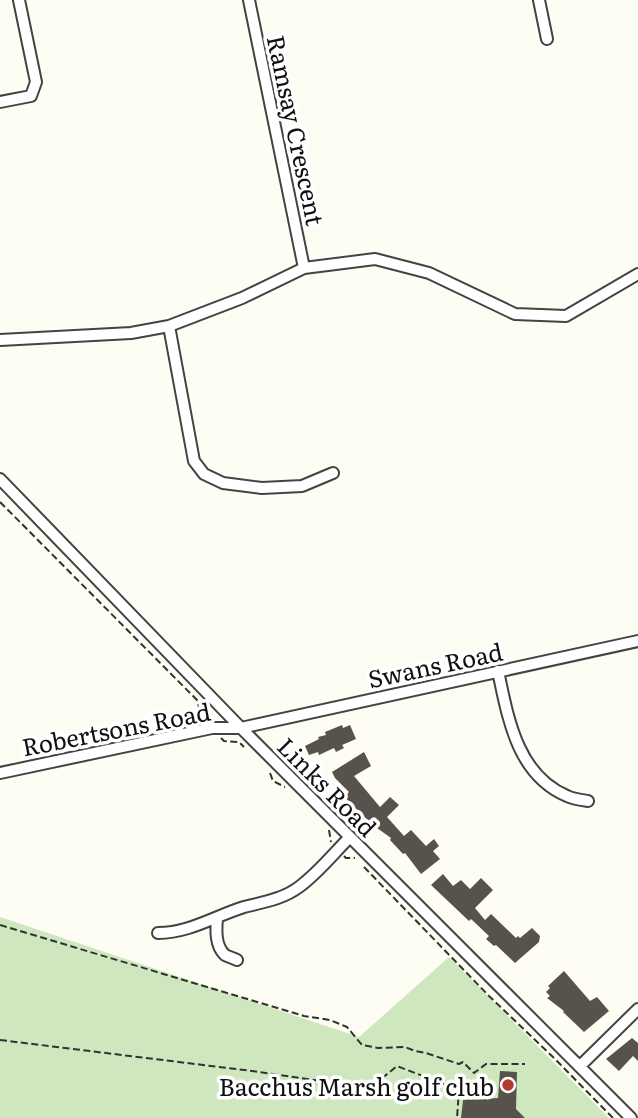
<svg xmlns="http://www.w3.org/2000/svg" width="638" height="1118" font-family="Literata,serif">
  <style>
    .green { fill: #cfe7be }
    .building { fill: #58524d }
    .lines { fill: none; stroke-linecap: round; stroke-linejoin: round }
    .minor-casing { stroke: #434343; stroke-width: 14 }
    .path { stroke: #323232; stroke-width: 2; stroke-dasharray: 7 3.5; stroke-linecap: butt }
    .minor { stroke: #fff; stroke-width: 10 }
    .poi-dot { fill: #b73830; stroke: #fff; stroke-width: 2.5 }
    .labels { text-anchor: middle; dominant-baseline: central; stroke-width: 7; stroke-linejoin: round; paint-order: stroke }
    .street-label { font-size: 24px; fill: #101010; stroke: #fff }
    .poi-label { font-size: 24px; fill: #101010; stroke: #fff; text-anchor: end }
  </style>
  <rect width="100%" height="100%" fill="#fefdf3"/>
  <!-- green -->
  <path class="green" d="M0 917 359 1037 449 957 609 1118H0Z"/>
  <!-- building -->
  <path class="building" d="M342 725 343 728 350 725 356 739 342 745 344 748 336 752 334 748 319 755 318 752 309 755 305 746 319 739 318 737 326 735 325 732Z
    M364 752 371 766 354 776 380 807 390 797 399 805 387 817 404 836 411 830 426 846 434 839 439 846 433 851 440 859 421 874 405 853 403 854 390 840 391 838 377 828H376L344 797 349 792 335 778 332 772Z
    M443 874 453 886 461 880 470 889 481 878 493 890 475 908 485 920 491 914 516 938 518 936 520 938 532 928 540 936 539 942 515 963 496 945 494 946 486 939 489 936 471 919 469 921 431 885Z
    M564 971 590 1001 597 997 609 1011 584 1032 563 1012 564 1011 547 998 550 996 546 992 550 988 548 986Z
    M632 1038 638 1043V1061L633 1056 619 1071 606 1059Z
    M500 1071 517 1072 516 1109 525 1118H461L463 1100 498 1098Z"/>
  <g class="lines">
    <defs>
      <path id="minor" d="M249 0 304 268
        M539 0 547 39
        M0 102 31 96 36 82 19 0
        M169 326 194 461 204 474 223 483 262 488 302 486 333 473
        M0 340 131 333 169 326 242 298 304 268 375 259 429 273 515 314 566 316 638 274
        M0 479 241 728 631 1118
        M498 671C508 718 517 775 567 796 573 799 581 800 588 801
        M0 773 212 728H241L638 641
        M217 918C216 930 215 946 225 955 229 957 233 958 237 960
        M158 933C189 933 215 916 244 907 264 902 283 899 299 887 318 873 333 854 349 838
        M580 1066 638 1009"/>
    </defs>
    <!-- minor casing -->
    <use href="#minor" class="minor-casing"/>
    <!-- path -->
    <path class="path" d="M0 502 198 701 200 717 202 719
      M221 738 224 741 239 742 244 747
      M270 773 273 781 285 787
      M329 830 331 842
      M344 856 346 858H355
      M364 867 489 996 554 1058 613 1118
      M0 925 304 1016 330 1020 347 1027 362 1045 378 1048 405 1047 415 1051 426 1053 459 1064 463 1062 474 1073 486 1064H525
      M0 1040 252 1071 370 1088 397 1066 459 1090 457 1118"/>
    <!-- minor -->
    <use href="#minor" class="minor"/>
  </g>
  <!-- markers -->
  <circle class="poi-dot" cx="508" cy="1085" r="7"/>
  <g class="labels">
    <!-- street labels -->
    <g class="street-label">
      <text transform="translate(297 130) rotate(78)">Ramsay Crescent</text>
      <text transform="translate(435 664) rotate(-12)">Swans Road</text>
      <text transform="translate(116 728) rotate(-11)">Robertsons Road</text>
      <text transform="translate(328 786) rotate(45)">Links Road</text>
    </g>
    <!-- poi labels -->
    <g class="poi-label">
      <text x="494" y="1085">Bacchus Marsh golf club</text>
    </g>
  </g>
</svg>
